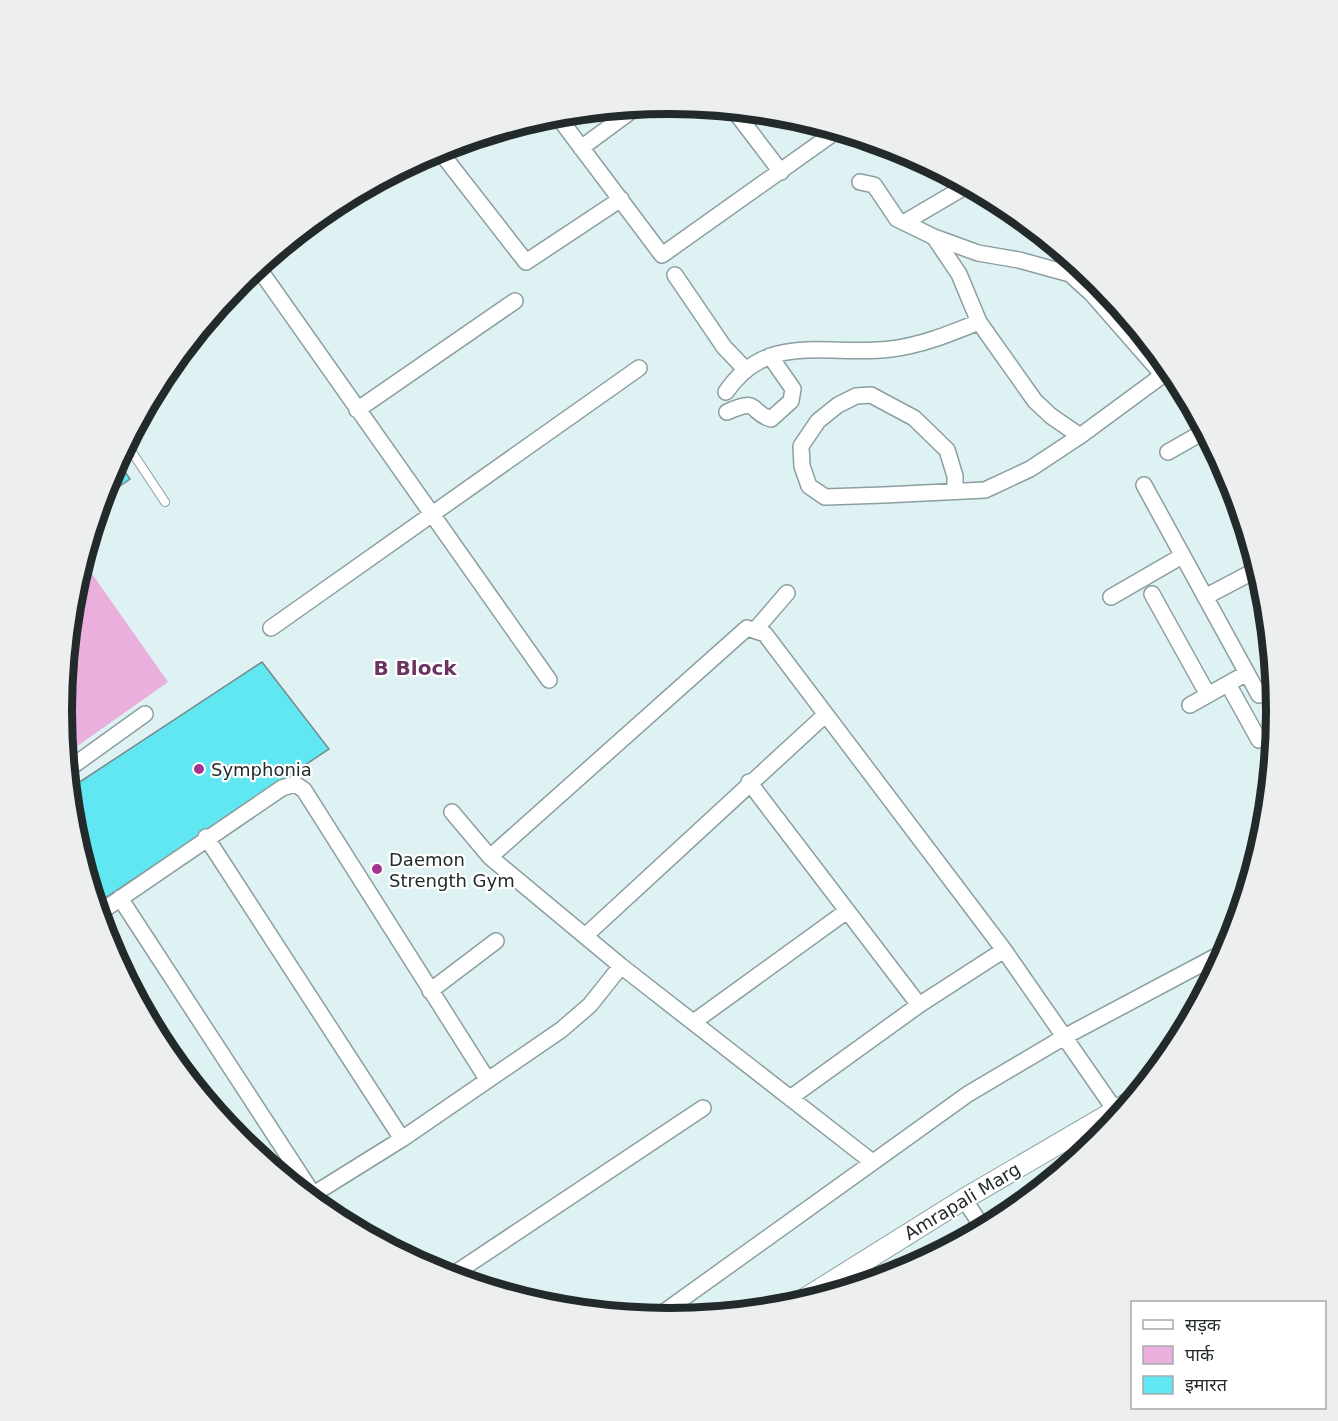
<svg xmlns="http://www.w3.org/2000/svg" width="1338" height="1421" font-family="'DejaVu Sans','Noto Sans Devanagari',sans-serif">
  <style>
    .green { fill: #eaafdd }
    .building { fill: #60e7f2; stroke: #77898a; stroke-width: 1.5 }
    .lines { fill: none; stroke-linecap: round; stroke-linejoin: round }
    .service-casing { stroke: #8c9ea0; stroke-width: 10 }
    .minor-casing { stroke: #8c9ea0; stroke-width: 18 }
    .tertiary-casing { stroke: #8c9ea0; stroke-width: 22 }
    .service { stroke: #fff; stroke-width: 8 }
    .minor { stroke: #fff; stroke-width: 15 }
    .tertiary { stroke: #fff; stroke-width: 20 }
    .poi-dot { fill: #a33492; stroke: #fff; stroke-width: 2 }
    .labels { text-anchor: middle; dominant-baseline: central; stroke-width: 4.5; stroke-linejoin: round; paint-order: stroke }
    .poi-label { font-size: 18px; fill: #232a2b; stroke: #fff; text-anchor: start }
    .street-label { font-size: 18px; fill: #232a2b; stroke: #fff }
    .neighbourhood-label { font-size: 20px; font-weight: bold; fill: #6b3360; stroke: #fff }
    .rim { fill: none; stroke: #232a2b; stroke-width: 8 }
  </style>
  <rect width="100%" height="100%" fill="#def2f3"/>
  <!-- green -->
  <path class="green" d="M83 561 168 682 66 754C60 691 64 621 83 561Z"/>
  <!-- building -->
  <path class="building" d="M117 460 130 479 101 499 108 478Z
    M262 662 329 749 102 900 91 887 73 829 69 789Z"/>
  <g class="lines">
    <defs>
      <path id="service" d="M126 443 165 502"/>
      <path id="minor" d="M733 109 781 172
        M556 114 662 255 838 130
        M581 148 638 106
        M438 149 526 262 621 199
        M860 182 874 185 897 219 934 237 978 253 1019 260 1070 274
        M905 222 968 185
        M934 237 959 274 979 322
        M1059 248 1070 274 1092 294 1162 374
        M257 266 549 680
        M675 275 724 347 745 369
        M726 392C768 330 829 357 891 349 922 345 949 334 979 322L1035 401 1051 416 1080 436 1171 369
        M357 410 515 301
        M727 412C761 397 748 412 771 419L791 401 793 389 770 356
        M1168 452 1205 431
        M1144 485 1259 695 1274 686
        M955 491V476L947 450 914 418 871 395 856 396 838 405 818 421 801 446 802 466 809 486 825 497 884 495 985 490 1030 469 1080 436
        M1152 594 1208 695
        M1111 597 1182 556
        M1205 597 1258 569
        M271 628 639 368
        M756 629 787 593
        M1228 684 1259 740
        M1190 705 1247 673
        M67 770 145 714
        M749 782 919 1005
        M452 812 490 857
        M206 837 402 1139
        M120 898 313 1194
        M99 913 282 788 295 784 304 790 487 1079
        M585 936 825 715
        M430 991 496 941
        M695 1021 847 911
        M790 1098 919 1005 1004 950
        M1073 1135 1084 1152
        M871 1161 621 966 490 857 747 628 765 634 1004 950 1115 1110
        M309 1197 402 1139 561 1030 590 1005 621 966
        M964 1199 983 1228
        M451 1276 703 1108
        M657 1317 968 1094 1066 1036 1226 951"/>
      <path id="tertiary" d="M796 1304 964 1199 1130 1102"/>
    </defs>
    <!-- service casing -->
    <use href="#service" class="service-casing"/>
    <!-- minor casing -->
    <use href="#minor" class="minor-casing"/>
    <!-- tertiary casing -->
    <use href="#tertiary" class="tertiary-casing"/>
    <!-- service -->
    <use href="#service" class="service"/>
    <!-- minor -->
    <use href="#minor" class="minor"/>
    <!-- tertiary -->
    <use href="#tertiary" class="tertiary"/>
  </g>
  <!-- markers -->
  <g class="poi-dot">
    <circle cx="199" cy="769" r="6"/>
    <circle cx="377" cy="869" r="6"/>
  </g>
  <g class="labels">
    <!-- poi labels -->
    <g class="poi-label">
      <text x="211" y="769">Symphonia</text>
      <text x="389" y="859">Daemon<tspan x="389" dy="21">Strength Gym</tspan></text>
    </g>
    <!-- street labels -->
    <g class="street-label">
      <text transform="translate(962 1201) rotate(-31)">Amrapali Marg</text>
    </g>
    <!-- neighbourhood labels -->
    <g class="neighbourhood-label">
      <text x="415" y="668">B Block</text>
    </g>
  </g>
  <!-- crop -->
  <path d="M0 0H1338V1421H0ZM72 711a597 597 0 1 1 1194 0a597 597 0 1 1-1194 0Z" fill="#edeeee" fill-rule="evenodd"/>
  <path class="rim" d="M72 711a597 597 0 1 1 1194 0a597 597 0 1 1-1194 0Z"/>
  <!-- legend -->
  <rect x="1131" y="1301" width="195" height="108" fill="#ffffff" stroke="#a7aaaa" stroke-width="1.5"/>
  <rect x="1143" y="1320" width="30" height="9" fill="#ffffff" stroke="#a7aaaa" stroke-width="1.5"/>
  <text x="1185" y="1331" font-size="18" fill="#232a2b">सड़क</text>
  <rect x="1143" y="1346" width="30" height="18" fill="#eaafdd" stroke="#a7aaaa" stroke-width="1.5"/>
  <text x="1185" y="1361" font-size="18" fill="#232a2b">पार्क</text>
  <rect x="1143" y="1376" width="30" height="18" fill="#60e7f2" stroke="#a7aaaa" stroke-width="1.5"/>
  <text x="1185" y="1391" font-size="18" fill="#232a2b">इमारत</text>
</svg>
